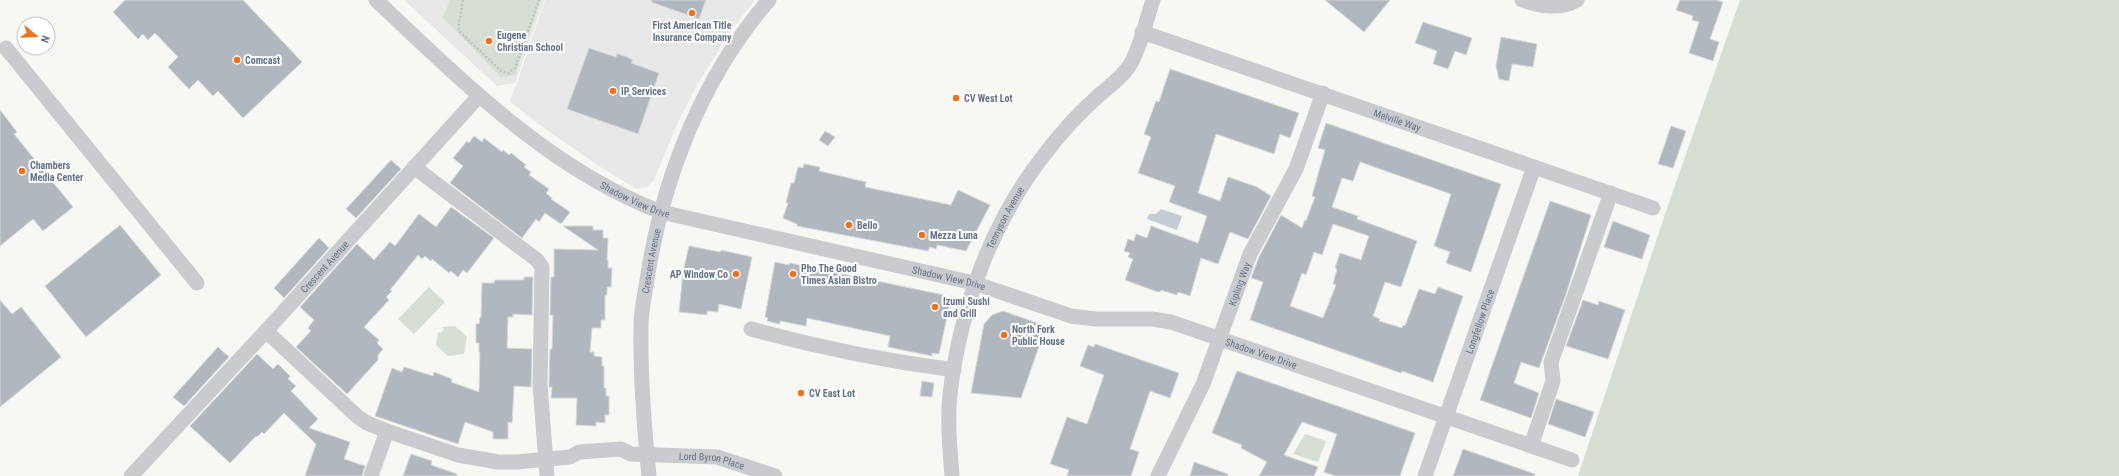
<svg xmlns="http://www.w3.org/2000/svg" width="2119" height="476" font-family="'Roboto Condensed',sans-serif">
  <style>
    .built { fill: #e7e8e7 }
    .green { fill: #d7dfd4 }
    .water { fill: #c5ccd3 }
    .building { fill: #b1b7be; stroke: #d8d9d6; fill-rule: evenodd }
    .lines { fill: none; stroke-linecap: round; stroke-linejoin: round }
    .path { stroke: #c0c1c4; stroke-width: 2.5; stroke-dasharray: 2 2; stroke-linecap: butt }
    .minor { stroke: #c9cbcf; stroke-width: 15 }
    .poi-dot { fill: #ee721d; stroke: #fff; stroke-width: 1.5 }
    .labels { text-anchor: middle; dominant-baseline: central; stroke-width: 4; stroke-linejoin: round; paint-order: stroke }
    .poi-label { font-size: 10px; font-weight: bold; fill: #647187; stroke: #fff; text-anchor: start }
    .street-label { font-size: 10px; fill: #647187; stroke: #fff }
  </style>
  <rect width="100%" height="100%" fill="#f7f7f4"/>
  <!-- built -->
  <path class="built" d="M404 0H544L515 83 497 86Z
    M545 0H755L733 28 698 83 678 122 654 180 647 187 637 189 632 186 605 170 548 131 509 101 516 86Z"/>
  <!-- green -->
  <path class="green" d="M451 0H541L515 75 501 77 442 17Z
    M1740 0H2119V476H1578L1665 214Z
    M429 287 445 302 414 334 398 319Z
    M455 326 467 337 464 354 448 356 436 345 438 332 441 333 444 329 442 327Z
    M1305 434 1326 441 1318 462 1293 454Z"/>
  <!-- water -->
  <path class="water" d="M1161 209 1182 216 1177 230 1147 219 1149 214H1156Z"/>
  <!-- building -->
  <path class="building" d="M125 0H243L302 62 243 118 218 91 213 96 198 80 189 89 168 67 178 57 155 33 148 40 143 34 138 39 113 12Z
    M652 0H706L699 19 651 2Z
    M1325 0H1390L1364 32Z
    M1680 0H1716L1723 2 1710 39 1719 42 1713 61 1689 53 1699 22 1692 20 1693 16 1676 10Z
    M1423 22 1472 38 1466 55 1455 51 1448 69 1433 64 1437 51 1415 43Z
    M1501 37 1537 44 1533 67 1512 64 1509 81 1499 79 1496 66Z
    M589 48 616 57 617 54 625 56 633 60 631 63 659 73 638 134 567 109Z
    M1170 69 1299 113 1290 138 1280 134 1274 154 1216 134 1198 193 1220 201 1228 177 1257 187 1271 196 1248 239 1230 232 1218 264 1201 258 1190 296 1178 292 1177 295 1161 290 1160 292 1155 291 1125 280 1133 259 1128 257 1130 253 1124 251 1128 239 1134 241 1136 234 1147 238 1151 226 1198 243 1207 216 1169 202 1175 186 1138 173 1151 137 1144 134 1156 101 1159 102Z
    M0 110 17 132 14 134 73 207 43 231 33 219 0 246Z
    M1326 123 1501 184 1471 272 1446 263 1450 252 1434 246 1451 194 1360 162 1353 181 1342 178 1332 207 1358 216 1357 219 1417 241 1401 287 1385 282 1373 316 1380 319 1379 321 1402 328 1403 325 1405 326 1419 289 1435 294 1438 287 1463 296 1433 382 1402 371 1401 373 1250 320 1263 282 1251 278 1259 257 1281 215 1302 228 1305 220 1306 221 1315 197 1312 196 1325 150 1318 148ZM1333 224 1369 236 1361 260 1340 253 1335 268 1337 269 1333 284 1336 285 1323 318 1290 306 1302 273 1306 275 1314 252 1322 255Z
    M1671 126 1686 131 1673 168 1658 164Z
    M825 131 835 137 828 146 819 140Z
    M474 136 482 142 484 138 502 152 503 150 509 155 511 153 526 165 524 167 531 172 529 175 549 189 546 193 552 198 551 199 570 212 561 224 545 213 539 222 536 219 522 238 450 183 463 166 453 158 467 141 469 143Z
    M391 160 401 169 356 218 346 209Z
    M804 164 820 167 819 171 866 182 865 187 951 205 958 190 990 205 966 251 937 245 936 249 930 247 928 251 797 226V224L783 218 788 203H786L791 183H794L798 167 803 168Z
    M1550 201 1591 215 1566 294 1539 368 1521 362 1514 383 1539 393 1531 418 1480 400Z
    M451 207 494 238 467 273 463 270 458 277 451 271 449 273 432 259 431 261 425 256 422 259 418 255 390 290 392 291 386 297 389 300 364 327 379 340 377 343 383 349 378 355V360L347 394 296 347 311 331 308 328 314 320 300 307 357 244 374 260 390 242 395 246 419 214 436 227Z
    M1613 221 1650 235 1642 259 1604 247Z
    M120 225 161 275 86 337 45 286Z
    M563 226H593V230H603V238H608L607 260H608V268H612L611 287H607V295H605V320H601V328H592L590 352H594V356L602 357V366H604V388H606V396H609V415H605V423L596 422V426L576 425 577 398H551L552 387H549L550 349H552L553 315H550L551 277H554V249L598 250Z
    M319 238 329 248 284 298 274 288Z
    M689 246 720 252 721 250 752 257 741 309 719 304 718 312 707 311V315L679 312 683 272Z
    M775 262 789 265 790 263 944 295 949 307 939 354 932 353V356L888 347 890 336 807 318 806 326 780 321V324L767 321 768 318 765 317Z
    M524 277H533L532 315 513 314V317H508L507 348 532 349 531 387 514 386 512 423 508 422V439H493V432L465 422 458 444 375 416 392 368 402 372 404 367 433 376 434 372 452 379 451 382 479 392 480 352H479V343H476V324H479L480 317H481L482 283H494L495 280H524Z
    M0 300 12 314 21 307 61 357 0 407Z
    M1583 300 1598 305 1599 301 1625 310 1608 359 1566 346Z
    M1003 311 1046 326 1021 398 971 393 984 324 992 315Z
    M1095 344 1179 373 1170 398 1150 391 1130 449 1139 452 1131 476H1067L1069 470 1050 464 1067 417 1087 424 1104 375 1080 366 1088 345 1094 347Z
    M218 347 229 357 184 406 173 397Z
    M257 354 273 369 278 364 290 376 288 379 296 386 291 391 318 419 309 428 350 442 344 459 365 466 362 476H305L316 444 284 413 264 434 262 432 257 437 256 436 230 463 190 426Z
    M1237 371 1415 433 1400 476H1335L1324 472 1337 434 1302 422 1284 455 1318 467 1314 476H1259L1267 462 1241 448 1242 445 1212 433Z
    M922 381 934 383 932 397 920 396Z
    M1556 399 1594 412 1585 437 1548 424Z
    M1463 449 1535 474V476H1453Z
    M411 454 432 461 431 465 457 474V476H403Z
    M1194 462 1228 474V476H1190Z"/>
  <g class="lines">
    <!-- path -->
    <path class="path" d="M463 0 459 24V31L501 71 509 73 515 68 539 0"/>
    <!-- minor -->
    <g class="minor">
      <path id="s1" d="M376 0C461 80 549 169 661 212L974 283 1071 316 1095 319H1152L1171 322 1572 460"/>
      <path d="M1522 0C1540 6 1560 10 1577 0"/>
      <path id="s2" d="M1142 32 1653 208"/>
      <path d="M6 48 197 283"/>
      <path d="M414 167 537 260 542 267 540 385 547 476"/>
      <path d="M751 329C817 347 886 361 954 370"/>
      <path id="s3" d="M266 331 358 417 367 423 387 431 458 455 498 462H516L570 457 579 452 621 449 631 454 717 457 775 476"/>
      <path d="M1531 446 1553 381 1551 362 1611 193"/>
      <path id="s4" d="M131 476 266 331 479 96"/>
      <path d="M371 476 387 431"/>
      <path id="s5" d="M649 476C644 426 640 375 641 325 641 310 645 294 647 280 662 180 702 77 769 0"/>
      <path id="s6" d="M952 476C950 449 947 421 950 394 960 309 991 223 1044 155 1060 134 1078 114 1097 97 1108 87 1122 78 1130 65 1141 46 1146 21 1153 0"/>
      <path id="s7" d="M1158 476 1203 384 1250 254 1296 169 1323 93"/>
      <path id="s8" d="M1425 476 1534 167"/>
    </g>
  </g>
  <!-- markers -->
  <g class="poi-dot">
    <circle cx="692" cy="13" r="4"/>
    <circle cx="489" cy="41" r="4"/>
    <circle cx="237" cy="60" r="4"/>
    <circle cx="613" cy="91" r="4"/>
    <circle cx="956" cy="98" r="4"/>
    <circle cx="22" cy="171" r="4"/>
    <circle cx="849" cy="225" r="4"/>
    <circle cx="922" cy="235" r="4"/>
    <circle cx="736" cy="274" r="4"/>
    <circle cx="793" cy="274" r="4"/>
    <circle cx="935" cy="307" r="4"/>
    <circle cx="1004" cy="335" r="4"/>
    <circle cx="801" cy="393" r="4"/>
  </g>
  <g class="labels">
    <!-- poi labels -->
    <g class="poi-label">
      <text x="692" y="25" text-anchor="middle">First American Title<tspan x="692" dy="12">Insurance Company</tspan></text>
      <text x="497" y="35">Eugene<tspan x="497" dy="12">Christian School</tspan></text>
      <text x="245" y="60">Comcast</text>
      <text x="621" y="91">IP Services</text>
      <text x="964" y="98">CV West Lot</text>
      <text x="30" y="165">Chambers<tspan x="30" dy="12">Media Center</tspan></text>
      <text x="857" y="225">Bello</text>
      <text x="930" y="235">Mezza Luna</text>
      <text x="801" y="268">Pho The Good<tspan x="801" dy="12">Times Asian Bistro</tspan></text>
      <text x="728" y="274" text-anchor="end">AP Window Co</text>
      <text x="943" y="301">Izumi Sushi<tspan x="943" dy="12">and Grill</tspan></text>
      <text x="1012" y="329">North Fork<tspan x="1012" dy="12">Public House</tspan></text>
      <text x="809" y="393">CV East Lot</text>
    </g>
    <!-- street labels -->
    <g class="street-label">
      <text stroke="none"><textPath href="#s2" startOffset="270">Melville Way</textPath></text>
      <text stroke="none"><textPath href="#s1" startOffset="329">Shadow View Drive</textPath></text>
      <text stroke="none"><textPath href="#s6" startOffset="268">Tennyson Avenue</textPath></text>
      <text stroke="none"><textPath href="#s5" startOffset="216">Crescent Avenue</textPath></text>
      <text stroke="none"><textPath href="#s4" startOffset="285">Crescent Avenue</textPath></text>
      <text stroke="none"><textPath href="#s1" startOffset="653">Shadow View Drive</textPath></text>
      <text stroke="none"><textPath href="#s7" startOffset="209">Kipling Way</textPath></text>
      <text stroke="none"><textPath href="#s8" startOffset="164">Longfellow Place</textPath></text>
      <text stroke="none"><textPath href="#s1" startOffset="977">Shadow View Drive</textPath></text>
      <text stroke="none"><textPath href="#s3" startOffset="491">Lord Byron Place</textPath></text>
    </g>
  </g>
  <!-- north arrow -->
  <g transform="translate(36 36) rotate(109)"><circle r="19" fill="#ffffff" stroke="#c1c6cf"/>
  <path d="M0-3L7 15L0 10L-7 15Z" fill="#ee721d"/>
  <text y="-6" font-size="11" font-weight="bold" text-anchor="middle" fill="#647187">N</text>
  </g>
</svg>
